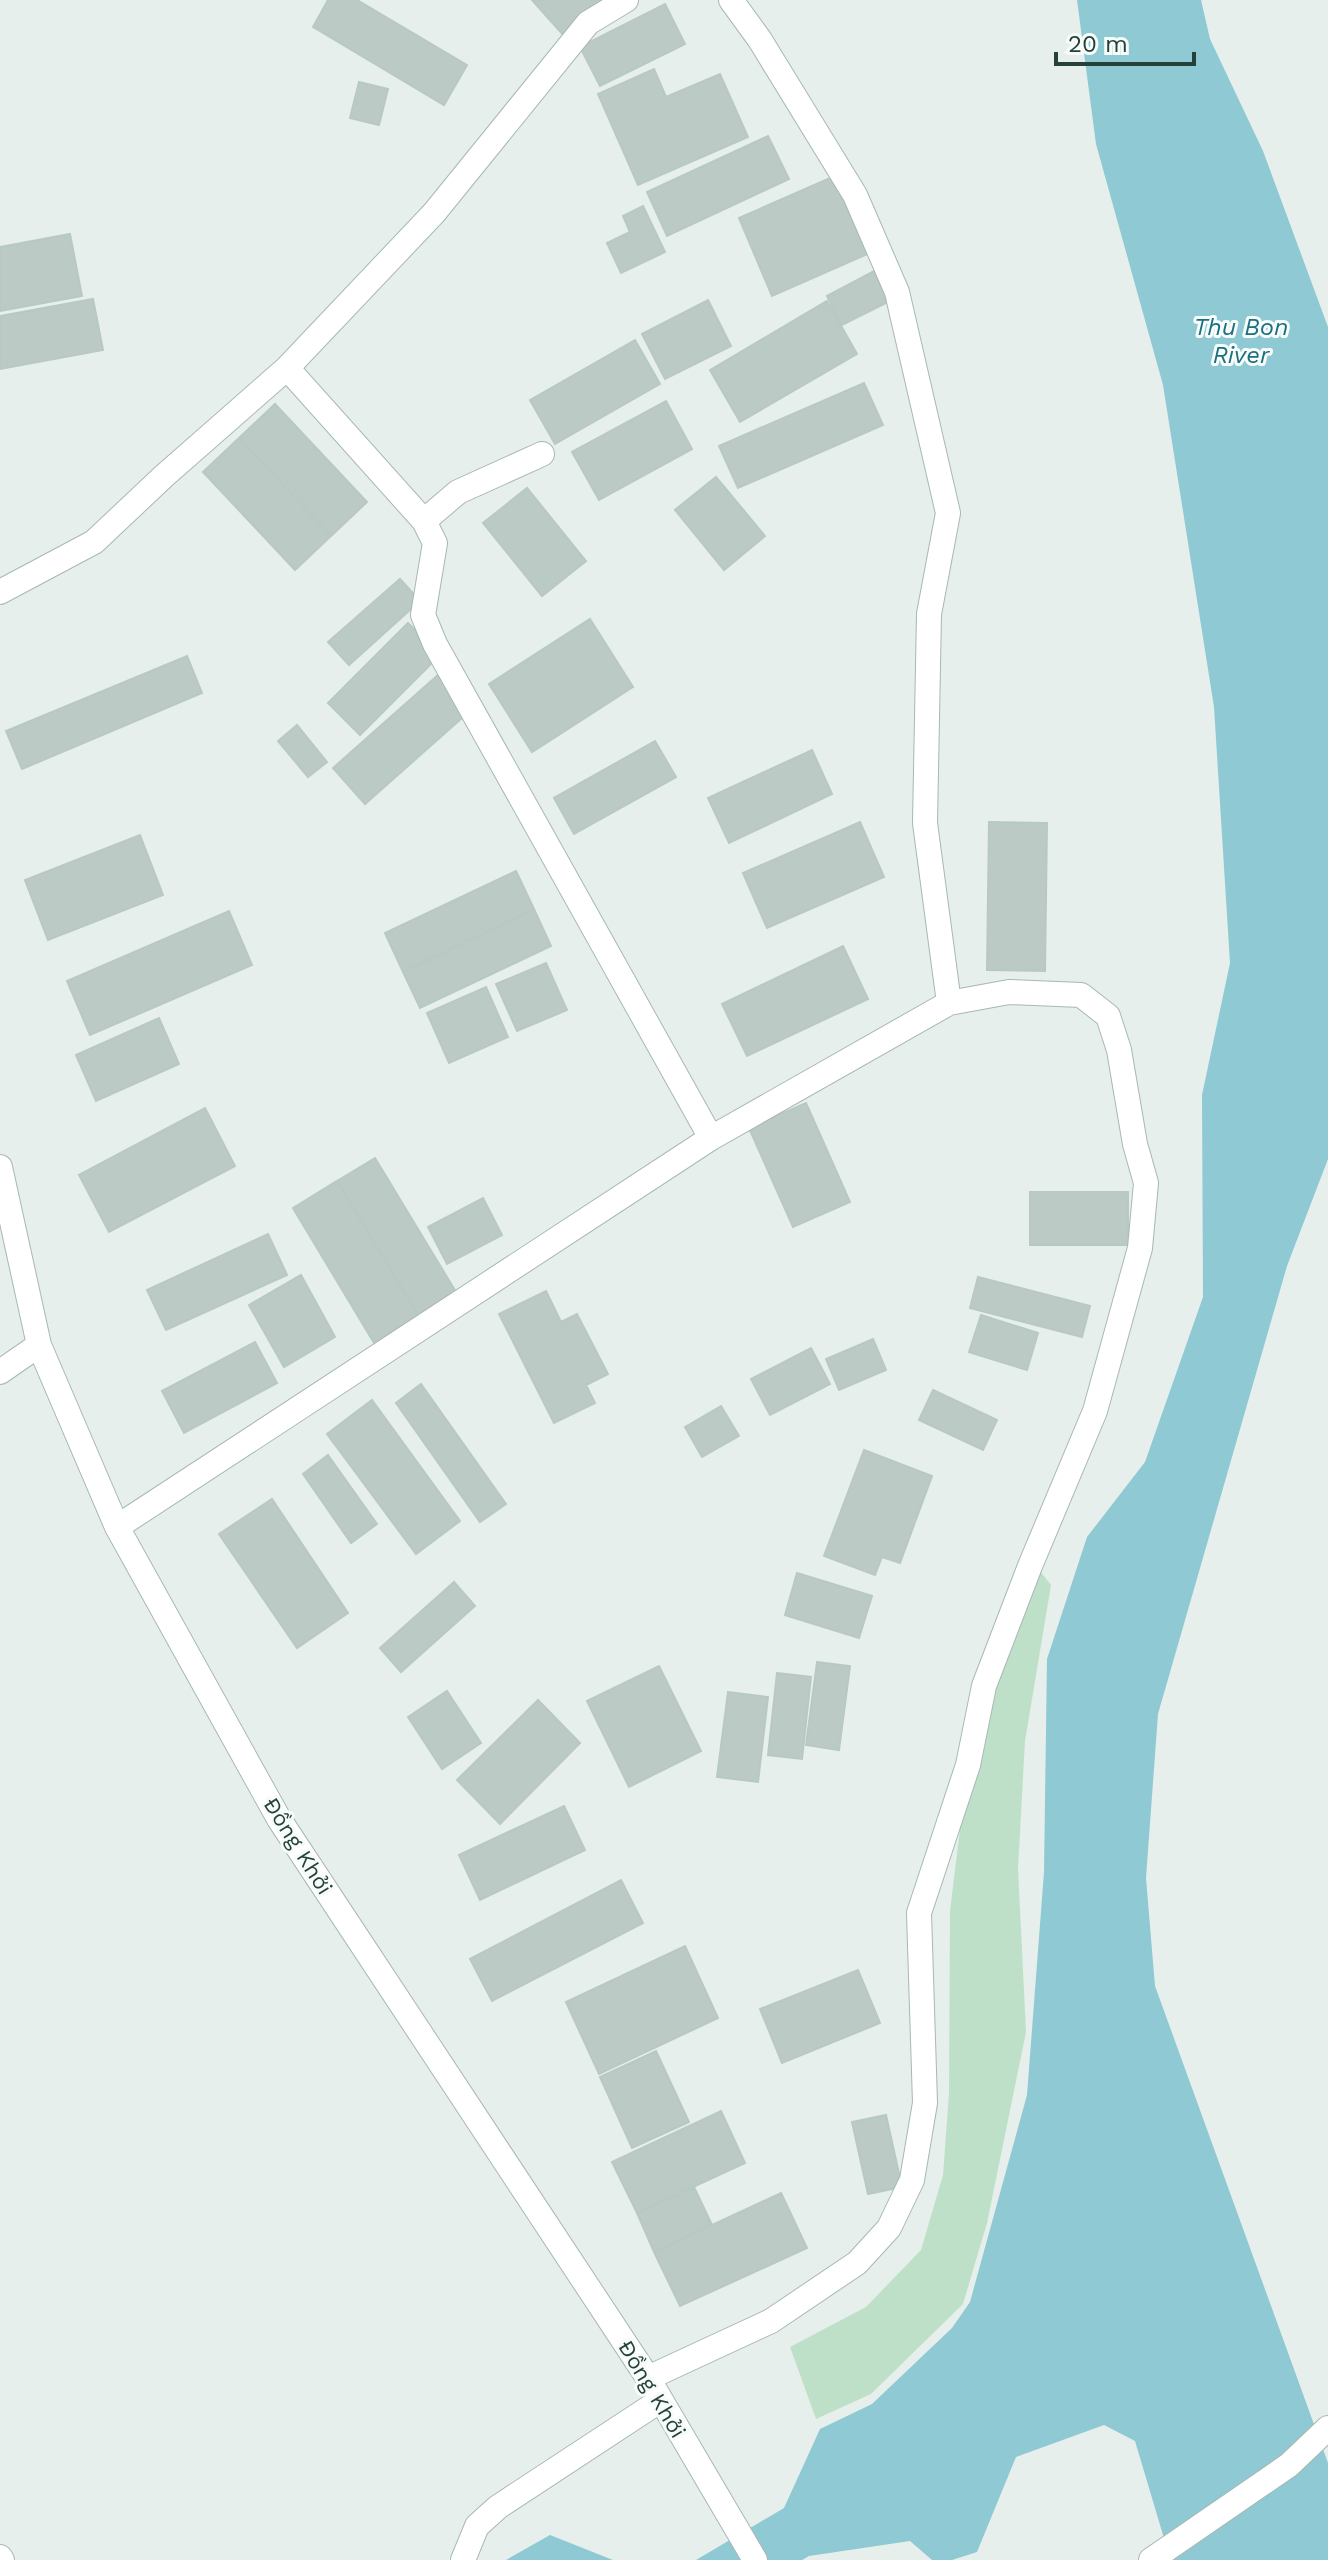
<svg xmlns="http://www.w3.org/2000/svg" width="1328" height="2560" font-family="'Work Sans',sans-serif">
  <style>
    .green { fill: #bfe0c8 }
    .water { fill: #8ec9d4 }
    .building { fill: #bbcac4; stroke: #b8c9c2; stroke-width: 2 }
    .lines { fill: none; stroke-linecap: round; stroke-linejoin: round }
    .minor-casing { stroke: #a8b8b2; stroke-width: 26 }
    .minor { stroke: #fff; stroke-width: 24 }
    .labels { text-anchor: middle; dominant-baseline: central; stroke-width: 6; stroke-linejoin: round; paint-order: stroke }
    .street-label { font-size: 22px; fill: #24423a; stroke: #f7fbf9 }
    .water-label { font-size: 24px; font-style: italic; fill: #1c6f80; stroke: #f7fbf9 }
  </style>
  <rect width="100%" height="100%" fill="#e6efeb"/>
  <!-- green -->
  <path class="green" d="M1036 1566 1051 1585 1025 1741 1018 1869 1026 2032 987 2223 963 2304 871 2394 816 2419 790 2347 866 2307 921 2250 943 2175 949 2093 950 1911 962 1813 1000 1662Z"/>
  <!-- water -->
  <path class="water" d="M1077 0H1201L1210 39 1263 151 1328 327V1159L1287 1266 1158 1714 1146 1878 1155 1986 1328 2463V2560H1172L1169 2555 1135 2441 1104 2425 1016 2457 977 2552 952 2560H932L910 2541 809 2556 802 2560H696L784 2508 820 2429 872 2404 952 2328 970 2302 1027 2095 1044 1872 1047 1659 1087 1537 1145 1462 1203 1297 1202 1095 1230 963 1214 707 1163 385 1096 144Z
    M550 2535 613 2560H506Z"/>
  <!-- building -->
  <path class="building" d="M328 0H357L467 65 444 105 313 27Z
    M532 0H606L565 37Z
    M665 4 685 44 600 86 580 47Z
    M654 69 666 97 720 74 748 137 638 185 598 94Z
    M359 82 388 89 379 125 350 118Z
    M768 136 789 179 667 236 647 192Z
    M846 171 881 248 772 296 739 218Z
    M643 206 665 252 621 273 607 243 630 232 623 216Z
    M70 234 82 296 0 311V247Z
    M891 262 906 293 842 325 827 296Z
    M93 299 103 350 0 369V316Z
    M708 300 731 346 665 379 642 334Z
    M827 301 857 354 740 422 710 370Z
    M635 340 660 384 555 444 530 400Z
    M864 383 883 425 738 488 719 446Z
    M666 401 692 449 599 500 572 452Z
    M275 404 367 502 331 536 239 438Z
    M239 438 331 536 295 570 203 472Z
    M716 477 765 536 724 570 675 510Z
    M527 488 586 561 542 596 483 523Z
    M400 579 420 601 349 665 328 642Z
    M590 619 633 687 532 752 489 684Z
    M408 623 440 655 360 735 328 703Z
    M187 656 202 693 22 769 6 731Z
    M438 675 470 711 365 804 333 768Z
    M297 725 327 762 308 777 278 741Z
    M655 741 676 777 574 834 554 798Z
    M812 750 832 794 729 843 708 798Z
    M860 822 884 877 767 928 743 873Z
    M989 822 1047 823 1045 971 987 970Z
    M140 835 163 895 48 940 25 880Z
    M516 871 534 909 403 972 385 933Z
    M534 909 551 946 420 1008 403 972Z
    M229 911 252 965 90 1035 67 981Z
    M843 946 868 999 747 1056 722 1004Z
    M546 963 567 1010 517 1031 496 984Z
    M486 987 508 1037 449 1063 427 1013Z
    M159 1018 179 1064 96 1101 76 1055Z
    M806 1103 850 1202 793 1227 749 1128Z
    M205 1108 235 1166 109 1232 79 1175Z
    M375 1158 456 1292 419 1316 337 1181Z
    M337 1181 419 1316 374 1343 293 1208Z
    M1030 1192H1128V1245H1030Z
    M483 1198 502 1235 447 1264 428 1227Z
    M268 1234 287 1275 166 1330 147 1290Z
    M301 1275 335 1337 284 1367 249 1305Z
    M978 1277 1090 1306 1082 1337 970 1308Z
    M546 1291 561 1322 577 1314 608 1374 586 1385 595 1403 554 1423 499 1314Z
    M981 1315 1038 1333 1027 1370 969 1352Z
    M873 1339 886 1370 839 1390 826 1359Z
    M255 1342 277 1383 184 1433 162 1391Z
    M811 1348 830 1384 770 1415 751 1379Z
    M421 1384 506 1504 480 1522 396 1403Z
    M933 1390 997 1420 983 1450 919 1420Z
    M372 1400 460 1521 416 1554 327 1434Z
    M721 1406 739 1436 702 1457 685 1427Z
    M864 1450 932 1476 900 1563 882 1557 875 1575 824 1556Z
    M328 1455 377 1524 351 1543 303 1474Z
    M272 1499 348 1613 297 1648 219 1534Z
    M797 1573 872 1596 859 1638 785 1615Z
    M454 1582 475 1606 401 1672 380 1648Z
    M817 1662 850 1666 839 1750 806 1745Z
    M659 1666 701 1751 629 1787 587 1701Z
    M777 1673 811 1677 802 1759 768 1755Z
    M447 1691 481 1743 442 1769 408 1717Z
    M728 1692 768 1697 758 1782 717 1777Z
    M538 1700 580 1743 500 1824 457 1780Z
    M564 1806 585 1850 480 1900 459 1855Z
    M621 1880 643 1923 492 2001 470 1959Z
    M685 1946 718 2018 599 2074 566 2002Z
    M858 1970 880 2023 782 2063 760 2009Z
    M656 2051 689 2122 632 2148 600 2077Z
    M721 2111 745 2163 637 2213 612 2162Z
    M886 2115 902 2187 868 2194 852 2122Z
    M694 2187 712 2225 654 2252 637 2213Z
    M781 2193 807 2248 680 2306 654 2252Z"/>
  <g class="lines">
    <defs>
      <path id="minor" d="M731 0 760 40 855 195 897 292 948 513 929 614 925 823 949 1003
        M287 368 424 521 435 543 423 615 435 644 711 1138
        M424 521 458 492 542 454
        M0 592 94 542 164 476 287 368 434 213 588 23 626 0
        M0 1167 39 1345 117 1527 279 1819 648 2378 755 2560
        M0 1372 39 1345
        M117 1527 711 1138 949 1003 1009 992 1081 995 1108 1016 1119 1050 1135 1144 1146 1183 1140 1248 1095 1411 1030 1566 984 1686 968 1765 919 1913 925 2103 912 2180 889 2228 857 2263 771 2321 648 2378
        M0 2557 2 2560
        M463 2560 477 2526 498 2507 661 2400
        M1151 2560 1289 2465 1328 2428"/>
    </defs>
    <!-- minor casing -->
    <use href="#minor" class="minor-casing"/>
    <!-- minor -->
    <use href="#minor" class="minor"/>
  </g>
  <g class="labels">
    <!-- street labels -->
    <g class="street-label">
      <text transform="translate(298 1846) rotate(58)">Đồng Khởi</text>
      <text transform="translate(652 2389) rotate(59)">Đồng Khởi</text>
    </g>
    <!-- water labels -->
    <g class="water-label">
      <text x="1241" y="327">Thu Bon<tspan x="1241" dy="28">River</tspan></text>
    </g>
  </g>
  <!-- scale -->
  <path d="M1056 52v12h138v-12" fill="none" stroke="#24423a" stroke-width="4"/>
  <text x="1068" y="52" font-size="24" fill="#24423a" stroke="#f7fbf9" stroke-width="6" paint-order="stroke">20 m</text>
</svg>
